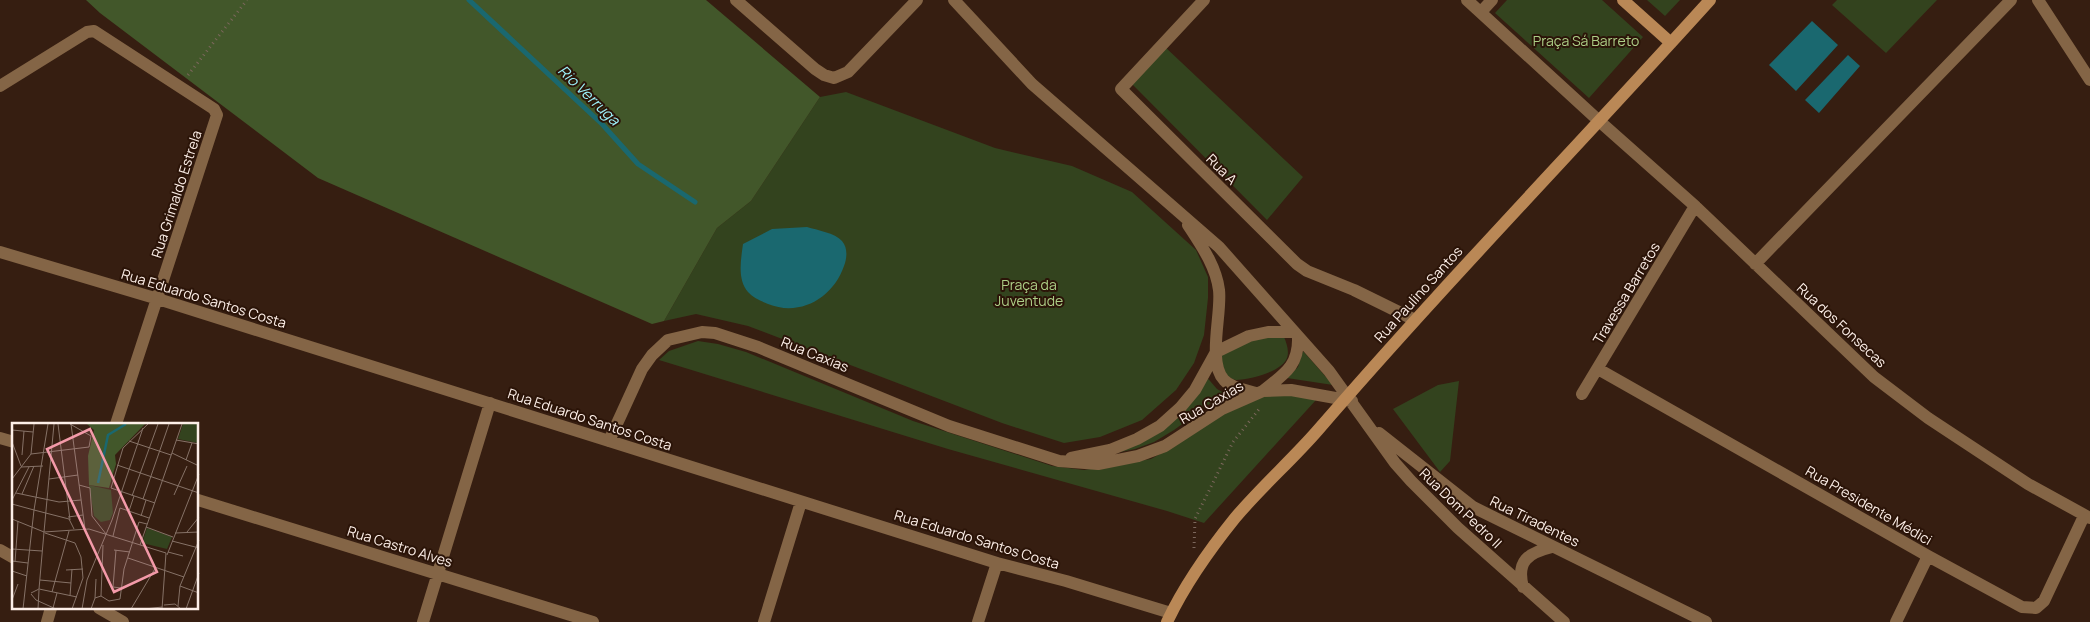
<svg xmlns="http://www.w3.org/2000/svg" width="2090" height="622" font-family="Manrope,sans-serif">
  <style>
    .green { fill: #33431e }
    .forest { fill: #42572a }
    .water { fill: #1a686f }
    .lines { fill: none; stroke-linecap: round; stroke-linejoin: round }
    .stream { stroke: #1a686f; stroke-width: 5 }
    .path { stroke: #7c675c; stroke-width: 3; stroke-dasharray: 1 4; stroke-linecap: butt }
    .minor { stroke: #846546; stroke-width: 12 }
    .secondary { stroke: #ba8856; stroke-width: 12 }
    .labels { text-anchor: middle; dominant-baseline: central; stroke-width: 4; stroke-linejoin: round; paint-order: stroke }
    .park-label { font-size: 14px; fill: #adcf87; stroke: #2b1408 }
    .street-label { font-size: 14px; fill: #fdefe8; stroke: #2b1408 }
    .water-label { font-size: 15px; font-style: italic; fill: #9cf0f9; stroke: #2b1408 }
    .inset-river { fill: none; stroke: #1a686f; stroke-width: 2.5 }
    .inset-road { fill: none; stroke: #867267; stroke-width: 1 }
    .view { fill: #f39aa9; fill-opacity: 0.15; stroke: #f39aa9; stroke-width: 2.5 }
    .inset-edge { fill: none; stroke: #fdefe8; stroke-width: 2.5 }
  </style>
  <rect width="100%" height="100%" fill="#361e11"/>
  <!-- green -->
  <path class="green" d="M1507 0H1602L1643 37 1589 98 1495 13Z
    M1647 0H1680L1665 16Z
    M1837 0H1937L1886 53 1832 5Z
    M1164 46 1303 177 1267 220 1132 84Z
    M846 92 995 148 1072 166 1132 192 1196 250 1208 277V298L1204 335 1194 363 1176 390 1142 420 1100 437 1064 443 1002 423 748 326 696 314 664 321 717 228 751 201 820 97Z
    M1284 337C1287 344 1290 353 1286 360 1279 372 1250 380 1236 380 1232 379 1227 376 1223 373L1221 361 1222 350 1242 339Z
    M698 341 718 344 746 352 913 421 1052 466 1084 470 1151 459 1178 444 1227 411 1250 399 1275 394 1297 393 1316 400 1204 523 1167 511 948 449 659 360 669 351Z
    M1303 351 1333 385 1287 378 1298 367Z
    M1204 374 1217 389 1228 395 1211 403 1174 430 1154 442 1135 449 1105 455 1149 437Z
    M1459 381 1450 461 1440 472 1393 409 1438 385Z"/>
  <!-- forest -->
  <path class="forest" d="M86 0H706L820 97 751 201 717 228 664 321 652 324 318 178 100 13Z"/>
  <!-- water -->
  <path class="water" d="M1812 21 1838 45 1796 91 1769 65Z
    M1848 55 1860 66 1819 113 1805 100Z
    M807 227C817 230 835 233 842 241 848 248 847 258 844 266 833 298 800 317 768 304 761 301 753 298 748 292 737 280 741 259 743 244L772 229Z"/>
  <g class="lines">
    <!-- stream -->
    <path class="stream" d="M469 0 602 124 638 164 695 202"/>
    <!-- path -->
    <path class="path" d="M188 75 247 0
      M1194 548 1195 519 1233 442 1260 408"/>
    <!-- minor -->
    <path class="minor" d="M736 0 815 69 824 75 834 78 848 72 917 0
      M954 0 1032 84 1219 247 1329 371 1395 463 1411 481 1458 528 1564 622
      M1204 0 1121 89 1297 264 1307 271 1354 290 1415 320
      M1467 0 1598 120 1695 206 1874 377 1928 418 2028 484 2090 518
      M2038 0 2090 80
      M1481 12 1492 0
      M0 86 87 32 94 31 214 109 217 115 116 424
      M1188 225C1201 245 1216 266 1219 290 1222 313 1207 362 1224 380 1231 388 1246 390 1256 393
      M0 252 158 299 997 563 1066 581 1171 613
      M1755 264 2011 0
      M1598 369 1928 556 2022 607 2036 608 2044 601 2084 516
      M1263 391C1284 374 1299 366 1298 337
      M1582 394 1695 206
      M1379 433 1473 507 1706 622
      M0 438 14 442
      M609 441 642 369 652 355 668 340 702 332 715 333 758 347 949 426 1059 461 1098 464 1138 456 1165 446 1222 409 1263 391 1291 390 1352 401
      M1071 458 1110 450 1137 439 1160 426 1180 408 1195 390 1216 352 1249 336 1268 332H1294
      M198 500 593 622
      M0 550 14 558
      M1523 587C1516 561 1528 553 1552 547
      M99 608 123 622
      M47 622 51 608
      M423 622 490 403
      M764 622 801 502
      M978 622 997 563
      M1896 622 1928 556"/>
    <!-- secondary -->
    <path class="secondary" d="M1623 0 1671 43
      M1167 622C1184 586 1210 549 1235 518 1261 487 1292 460 1318 430 1445 283 1580 144 1710 0"/>
  </g>
  <g class="labels">
    <!-- park labels -->
    <g class="park-label">
      <text x="1586" y="40">Praça Sá Barreto</text>
      <text x="1029" y="284">Praça da<tspan x="1029" dy="16">Juventude</tspan></text>
    </g>
    <!-- street labels -->
    <g class="street-label">
      <text transform="translate(1222 169) rotate(45)">Rua A</text>
      <text transform="translate(176 194) rotate(-72)">Rua Grimaldo Estrela</text>
      <text transform="translate(1626 293) rotate(-59)">Travessa Barretos</text>
      <text transform="translate(1418 294) rotate(-48)">Rua Paulino Santos</text>
      <text transform="translate(204 298) rotate(17)">Rua Eduardo Santos Costa</text>
      <text transform="translate(1842 325) rotate(43)">Rua dos Fonsecas</text>
      <text transform="translate(815 354) rotate(22)">Rua Caxias</text>
      <text transform="translate(1211 402) rotate(-30)">Rua Caxias</text>
      <text transform="translate(590 419) rotate(18)">Rua Eduardo Santos Costa</text>
      <text transform="translate(1869 505) rotate(30)">Rua Presidente Médici</text>
      <text transform="translate(1461 508) rotate(44)">Rua Dom Pedro II</text>
      <text transform="translate(1535 521) rotate(26)">Rua Tiradentes</text>
      <text transform="translate(977 539) rotate(17)">Rua Eduardo Santos Costa</text>
      <text transform="translate(400 546) rotate(17)">Rua Castro Alves</text>
    </g>
    <!-- water labels -->
    <g class="water-label">
      <text transform="translate(589 95) rotate(44)">Rio Verruga</text>
    </g>
  </g>
  <!-- overview -->
  <g transform="translate(12 423)">
    <rect width="186" height="186" fill="#361e11"/>
    <path d="M171 1H186V20L166 16ZM77 62 99 67 101 90 98 97 89 99 82 93ZM135 105 160 114 155 126 130 120Z" fill="#33431e"/>
    <path d="M133 1 103 32 104 41 97 65 77 62 76 33 82 7 75 1Z" fill="#42572a"/>
    <path class="inset-river" d="M86 60 96 12 114 1"/>
    <path class="inset-road" d="M46 1 58 97M59 1 73 106M136 1 111 25 99 65 143 80M0 7 21 9M164 17 187 21M117 18 159 32M0 19 9 43M160 30 187 43M19 31 77 24 79 13 58 1M10 32 12 8M174 37 180 20M105 42 187 70M9 44 31 43M0 56 19 31 22 1M37 56 66 52M67 62 78 65 80 93 94 111M4 70 47 79 69 77M10 71 22 43M162 72 175 43M120 73 146 1M131 76 157 1M0 77 17 44M0 81 22 87 36 1M117 88 122 73M129 93 134 77M56 94 71 92M0 96 32 109 42 1M134 104 161 114M175 109 187 94M33 110 63 120 69 134 71 155 60 186M163 110 187 109M101 113 108 85 137 95M160 118 187 125M128 122 170 1M0 126 30 128M102 127 118 129M104 127 101 164 109 165M156 129 171 133M155 132 187 51M116 135 172 154M0 138 16 140M3 139 6 98M54 147 71 146M0 148 15 153M28 157 59 160M168 163 187 170M27 166 65 174M40 169 57 108M19 170 27 166 32 109 77 106 154 130 150 186M19 171 24 177 44 186M58 173 60 146M89 173 91 122M89 173 97 178 108 176M83 175 84 156M108 176 112 146 127 99 135 101M0 177 6 161M152 182 163 181 169 186M166 183 168 163 187 117M41 185 45 170M11 186 22 87 57 96 62 106M26 186 27 167M70 186 75 157 100 97 131 5M79 186 83 175 89 173M119 186 144 144M133 186 150 184M174 186 187 150"/>
    <path class="view" d="M78 6 145 149 102 169 35 26Z"/>
    <rect width="186" height="186" class="inset-edge"/>
  </g>
</svg>
